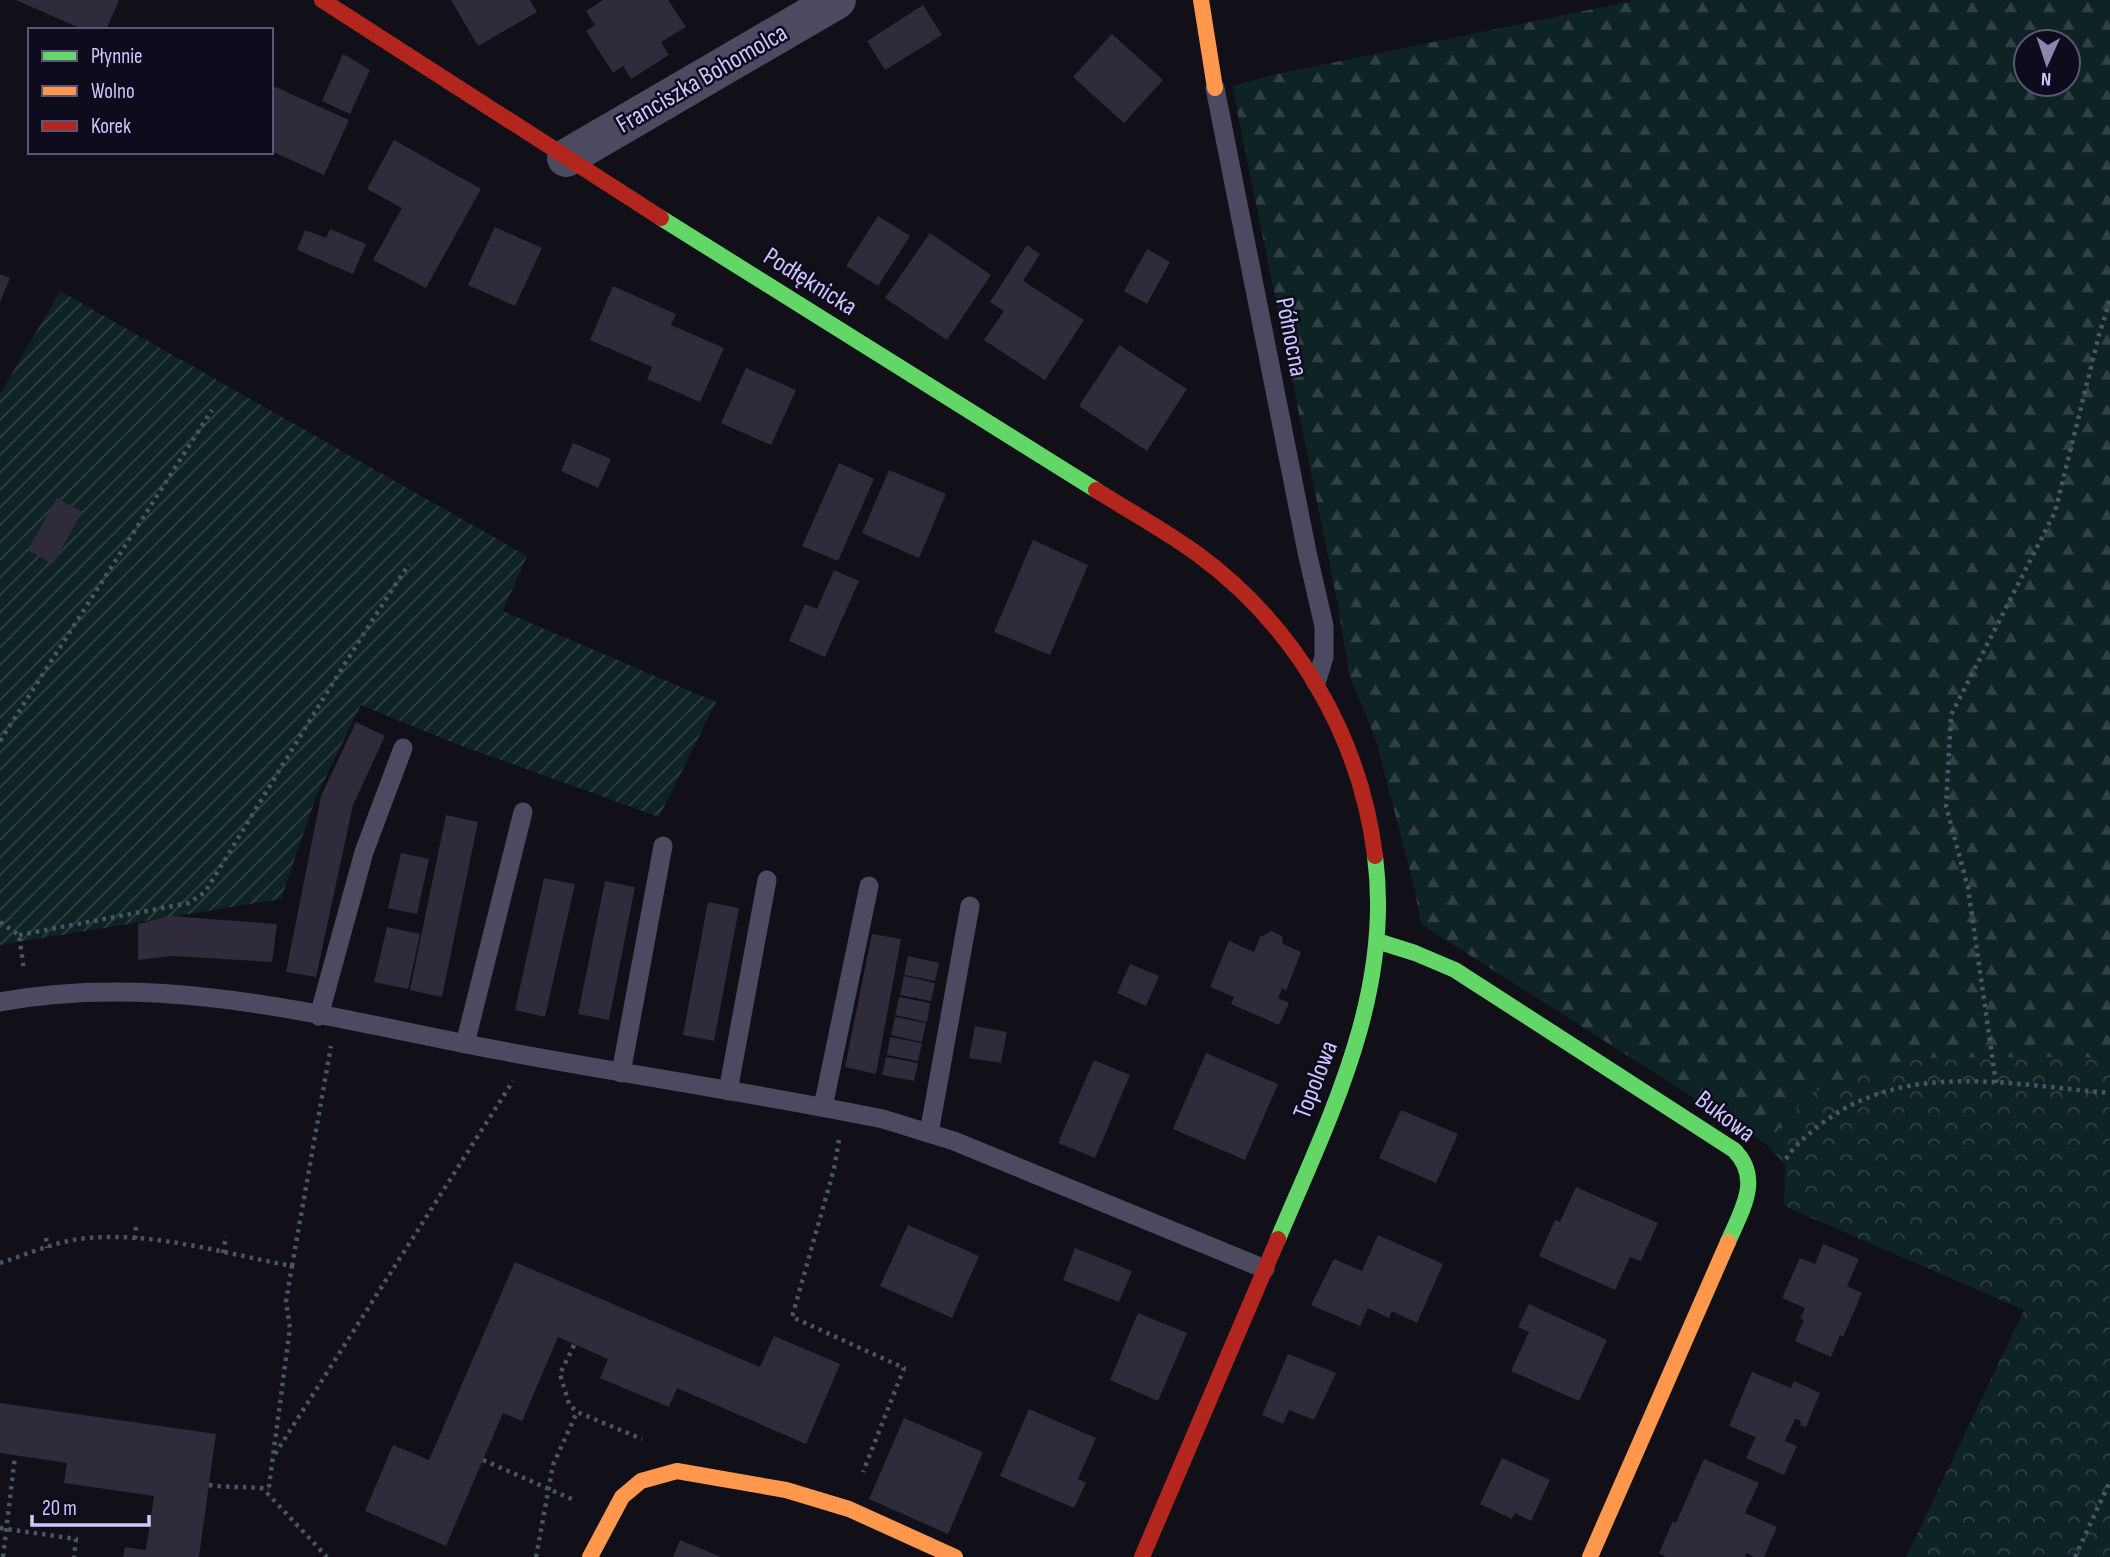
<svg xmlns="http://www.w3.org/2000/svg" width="2110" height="1557" font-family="'Sofia Sans Condensed',sans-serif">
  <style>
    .forest { fill: url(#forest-firs); fill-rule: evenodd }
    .park { fill: url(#park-crowns) }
    .garden { fill: url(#garden-furrows) }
    .building { fill: #2f2b3b }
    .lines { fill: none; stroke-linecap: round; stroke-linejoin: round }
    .path { stroke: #475663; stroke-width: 4.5; stroke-dasharray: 3.5 5; stroke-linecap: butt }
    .lane { stroke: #4b4a61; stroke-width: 19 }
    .street { stroke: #4b4a61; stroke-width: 38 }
    .fast { stroke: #63d668; stroke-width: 16 }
    .slow { stroke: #ff974d; stroke-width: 16 }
    .jam { stroke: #b3261e; stroke-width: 16 }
    .labels { text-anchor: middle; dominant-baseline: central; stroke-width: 5; stroke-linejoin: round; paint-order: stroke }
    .street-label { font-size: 26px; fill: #cdc6ff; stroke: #0e0b1c }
  </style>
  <defs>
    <pattern id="forest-firs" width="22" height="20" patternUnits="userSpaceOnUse" patternTransform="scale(1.75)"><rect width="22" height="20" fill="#0e2323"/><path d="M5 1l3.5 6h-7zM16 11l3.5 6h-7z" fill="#304144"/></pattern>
    <pattern id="park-crowns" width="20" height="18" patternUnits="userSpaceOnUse" patternTransform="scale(1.75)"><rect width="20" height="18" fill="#0e2323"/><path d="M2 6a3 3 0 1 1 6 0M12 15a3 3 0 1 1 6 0" fill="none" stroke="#304144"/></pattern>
    <pattern id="garden-furrows" width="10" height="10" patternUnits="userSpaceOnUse" patternTransform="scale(1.75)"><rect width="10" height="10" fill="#0e2323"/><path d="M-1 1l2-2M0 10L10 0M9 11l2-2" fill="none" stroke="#304144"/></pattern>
  </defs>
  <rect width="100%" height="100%" fill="#110f18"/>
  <!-- forest -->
  <path class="forest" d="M1637 0H2110V1059L2077 1057 1810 1093 1766 1144 1421 924 1413 882 1376 741 1349 674 1337 600 1232 86 1277 74ZM2026 42H2068V84H2026Z"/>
  <!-- park -->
  <path class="park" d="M2077 1057 2110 1059V1557H1906L2024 1310 1784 1206 1785 1165 1766 1144 1810 1093 1910 1058Z"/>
  <!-- garden -->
  <path class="garden" d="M60 291 527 556 503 611 716 702 659 817 451 742 361 705 316 797 281 899 0 945V394Z"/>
  <!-- building -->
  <path class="building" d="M16 0H119L106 30H84Z
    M451 0H530L537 12 478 46Z
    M603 0H668L686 27 661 42 669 55 631 79 623 66 613 73 586 31 595 25 586 11Z
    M923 5 942 35 885 70 867 41Z
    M1112 34 1163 80 1124 123 1073 77Z
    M343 54 370 70 350 114 322 101Z
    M271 85 349 120 324 175 271 151Z
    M394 140 481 189 426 288 373 260 402 208 367 189Z
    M878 216 910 236 878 286 846 266Z
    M495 227 542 248 515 306 468 285Z
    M330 229 366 244 353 274 297 250 305 230 326 238Z
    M930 233 991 275 947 340 885 298Z
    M1027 245 1040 254 1023 281 1084 320 1045 380 984 340 1004 311 990 302Z
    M1147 249 1170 262 1147 304 1124 291Z
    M0 274 10 278 0 302Z
    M613 286 676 314 671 325 724 348 700 402 647 379 652 367 590 340Z
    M1119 345 1187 389 1147 451 1079 406Z
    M746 368 796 390 771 445 721 423Z
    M573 443 611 459 598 488 561 471Z
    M839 463 874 479 838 561 802 546Z
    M889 470 946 494 919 558 862 533Z
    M57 498 82 512 53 564 28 550Z
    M1033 540 1088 565 1050 655 994 632Z
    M834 570 859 581 825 657 789 641 805 604 817 609Z
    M356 722 385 736 353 805 316 977 286 972 321 796Z
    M446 815 478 822 442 997 410 990Z
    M401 853 429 859 417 914 388 908Z
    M544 878 575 884 545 1017 515 1010Z
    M605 881 635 887 609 1020 578 1014Z
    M708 902 739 908 714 1041 683 1035Z
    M170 916 277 924 272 962 173 956 138 960V924Z
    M387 927 420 934 408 989 374 982Z
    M1271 931 1282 936 1283 944 1301 952 1286 991 1282 988 1278 998 1289 1003 1279 1025 1231 1004 1234 997 1210 987 1229 941 1254 952 1261 935 1263 936Z
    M872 934 901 939 876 1074 845 1067Z
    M908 956 939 963 935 981 904 975Z
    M1130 964 1159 976 1146 1006 1117 993Z
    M904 976 935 983 931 1001 900 995Z
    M899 997 930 1003 927 1022 895 1015Z
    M895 1017 926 1023 922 1042 891 1035Z
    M975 1026 1007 1032 1001 1063 969 1058Z
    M890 1037 922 1043 918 1061 887 1055Z
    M1206 1053 1278 1084 1245 1160 1173 1129Z
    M886 1057 918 1063 914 1081 882 1075Z
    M1094 1060 1130 1075 1095 1158 1058 1143Z
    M1401 1110 1458 1134 1436 1183 1379 1158Z
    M1576 1187 1658 1223 1641 1261 1630 1257 1615 1290 1539 1256 1555 1220 1560 1222Z
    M908 1225 979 1256 952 1318 880 1286Z
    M1378 1235 1443 1264 1417 1323 1392 1311 1389 1318 1368 1308 1360 1326 1311 1305 1334 1259 1362 1271Z
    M1823 1244 1859 1259 1847 1286 1862 1293 1843 1337 1840 1335 1831 1357 1795 1341 1804 1320 1800 1319 1805 1308 1782 1298 1800 1258 1815 1264Z
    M1075 1248 1132 1271 1119 1302 1063 1280Z
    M515 1262 760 1367 774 1336 840 1364 806 1444 677 1388 669 1407 600 1378 608 1359 558 1337 522 1421 503 1413 446 1546 365 1511 393 1445 429 1460Z
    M1529 1304 1607 1340 1579 1401 1511 1371 1529 1332 1518 1327Z
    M1138 1313 1187 1333 1158 1401 1110 1380Z
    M1288 1354 1336 1373 1314 1420 1289 1410 1283 1424 1262 1415Z
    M1752 1372 1791 1388 1794 1381 1820 1393 1806 1427 1800 1425 1801 1421 1795 1419 1785 1441 1797 1446 1784 1475 1746 1458 1756 1437 1729 1426Z
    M0 1403 216 1434 199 1557H123L125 1547 146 1550 154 1496 64 1483 67 1463 0 1453Z
    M1029 1409 1096 1438 1078 1479 1086 1483 1074 1508 1000 1476Z
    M904 1418 983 1452 948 1534 869 1499Z
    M1502 1458 1550 1480 1531 1521 1515 1513 1512 1519 1480 1504Z
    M1704 1459 1759 1483 1745 1513 1777 1527 1764 1557H1754L1747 1553 1745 1557H1666L1659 1553 1673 1521 1676 1523Z
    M680 1540 721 1557H673Z"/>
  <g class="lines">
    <!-- path -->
    <path class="path" d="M0 741 212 410
      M0 922 19 935 24 970
      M19 935 189 903 205 892C273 782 338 671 409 564
      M1996 1083 1968 888 1946 806 1951 715 2055 512 2099 335 2110 301
      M839 1140 834 1169 792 1317 904 1368 863 1472
      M1786 1159C1794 1146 1807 1135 1820 1125 1904 1059 2012 1085 2110 1093
      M46 1238 47 1248
      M135 1239 136 1226
      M223 1253 226 1236
      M0 1263C28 1254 59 1240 88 1238 156 1232 226 1254 292 1266L286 1302 290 1328 268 1494 327 1557
      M292 1266 331 1046
      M574 1345 560 1374 569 1404 577 1412 642 1439
      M275 1454 513 1081
      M483 1460 574 1500
      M209 1485C229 1488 248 1486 269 1489
      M0 1528 76 1539 74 1557
      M3 1557 15 1456
      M536 1557 553 1465 577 1412
      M2075 1557 2110 1481"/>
    <!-- lane -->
    <path class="lane" d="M1215 88 1307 552 1324 626V657L1316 683
      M0 1002C167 971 334 1019 497 1050 625 1074 755 1093 883 1119L954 1141 1265 1269
      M319 1016 364 852 403 748
      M465 1044 523 812
      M621 1073 663 846
      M728 1091 767 880
      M823 1107 869 886
      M929 1133 970 906"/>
    <!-- street -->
    <path class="street" d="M566 158 837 0"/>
    <!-- fast -->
    <path class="fast" d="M661 218 1096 490
      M1377 941 1415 953 1455 970 1734 1150C1763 1179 1741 1211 1728 1242
      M1278 1239C1330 1116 1393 994 1375 856"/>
    <!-- slow -->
    <path class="slow" d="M1201 0 1215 88
      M590 1557 622 1497 641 1481 677 1471 786 1490 849 1509 955 1557
      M1590 1557 1728 1242"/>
    <!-- jam -->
    <path class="jam" d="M322 0 661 218
      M1096 490C1129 511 1164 530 1196 553 1295 625 1360 735 1375 856
      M1142 1557 1278 1239"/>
  </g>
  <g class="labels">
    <!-- street labels -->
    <g class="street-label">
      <text transform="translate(702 79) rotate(-30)">Franciszka Bohomolca</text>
      <text transform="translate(810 282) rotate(32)">Podłęknicka</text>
      <text transform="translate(1291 337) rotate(79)">Północna</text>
      <text transform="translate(1316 1080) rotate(-69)">Topolowa</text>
      <text transform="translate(1725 1117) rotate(37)">Bukowa</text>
    </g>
  </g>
  <!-- legend -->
  <rect x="28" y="28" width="245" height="126" fill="#0e0b1c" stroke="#5a5677" stroke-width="2"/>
  <rect x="42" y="51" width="35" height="10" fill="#63d668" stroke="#5a5677" stroke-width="2"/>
  <text x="91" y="63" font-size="21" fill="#cdc6ff">Płynnie</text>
  <rect x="42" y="86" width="35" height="10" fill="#ff974d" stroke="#5a5677" stroke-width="2"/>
  <text x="91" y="98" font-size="21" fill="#cdc6ff">Wolno</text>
  <rect x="42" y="121" width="35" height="10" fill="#b3261e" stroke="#5a5677" stroke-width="2"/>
  <text x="91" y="133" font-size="21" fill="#cdc6ff">Korek</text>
  <!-- north arrow -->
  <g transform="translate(2047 63) rotate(183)"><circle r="33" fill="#0e0b1c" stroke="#5a5677" stroke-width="2"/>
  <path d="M0-5L12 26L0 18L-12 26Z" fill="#8b86ae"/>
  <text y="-10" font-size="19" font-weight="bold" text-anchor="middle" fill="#cdc6ff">N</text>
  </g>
  <!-- scale -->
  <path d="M32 1515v10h117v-10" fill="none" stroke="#cdc6ff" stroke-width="3.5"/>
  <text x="42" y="1515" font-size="21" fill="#cdc6ff" stroke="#0e0b1c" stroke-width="5" paint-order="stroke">20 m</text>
</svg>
